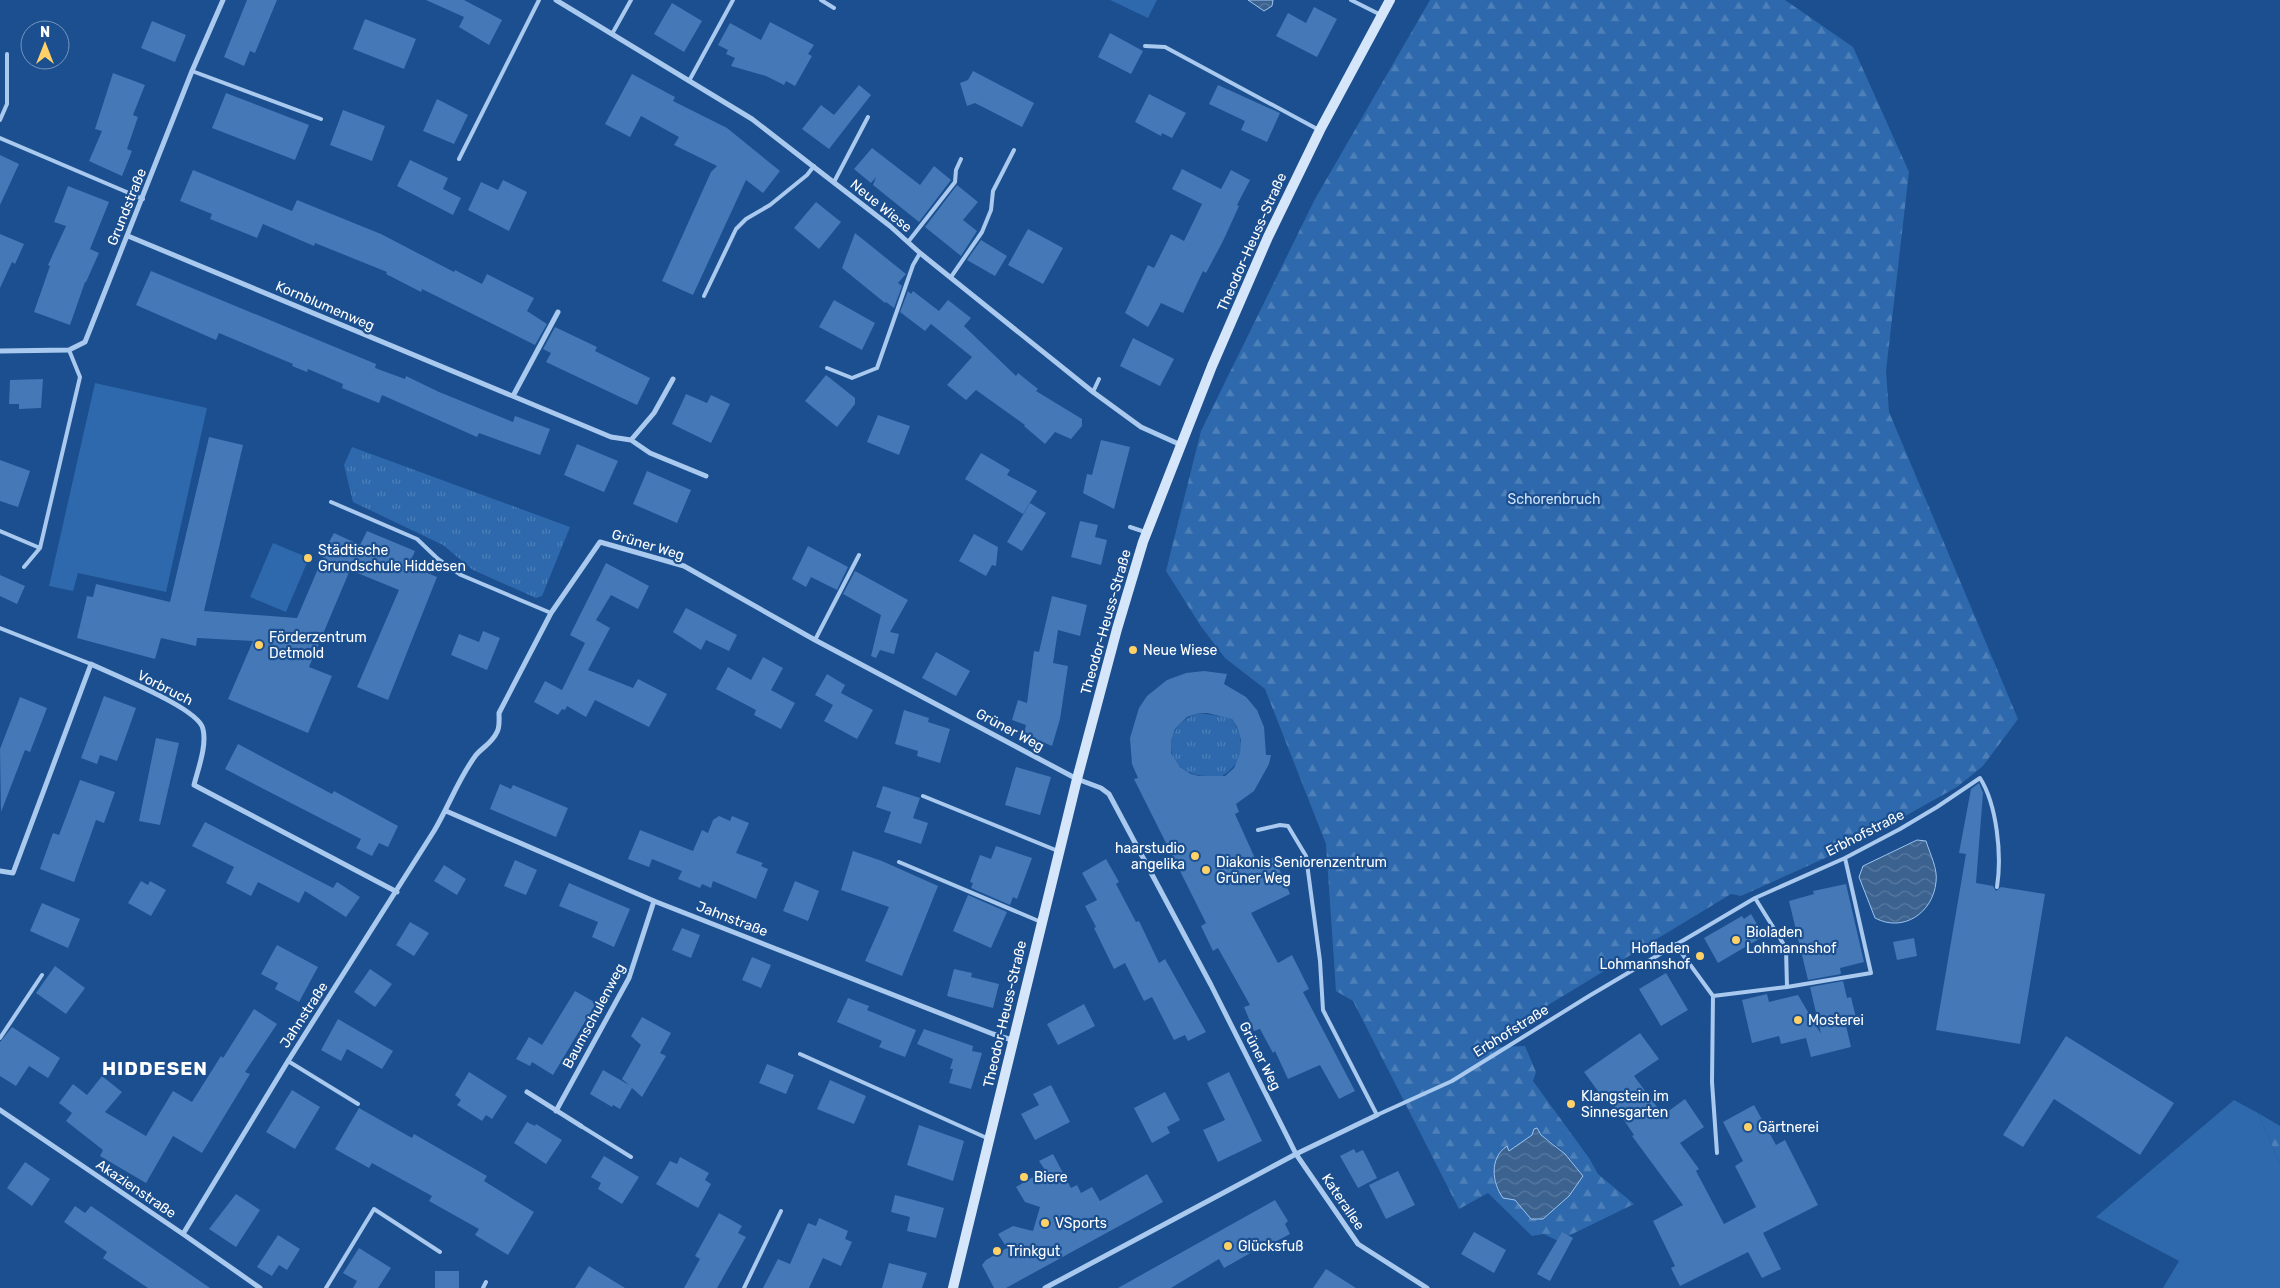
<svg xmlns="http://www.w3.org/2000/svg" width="2280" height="1288" font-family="Rubik,sans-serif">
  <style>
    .grass { fill: #2e69ad }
    .forest { fill: url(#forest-firs); fill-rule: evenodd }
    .park { fill: url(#park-tufts) }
    .water { fill: url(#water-waves); stroke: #9cc4f0 }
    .building { fill: #4478b7; fill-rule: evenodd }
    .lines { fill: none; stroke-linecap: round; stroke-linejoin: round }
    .service { stroke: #a9c9ee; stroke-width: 4 }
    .minor { stroke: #a9c9ee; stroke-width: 5 }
    .secondary { stroke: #d6e6fa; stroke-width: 10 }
    .poi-dot { fill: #ffd166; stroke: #1b4f8f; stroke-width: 2 }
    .labels { text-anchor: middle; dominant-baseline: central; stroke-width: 4.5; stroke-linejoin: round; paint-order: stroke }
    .street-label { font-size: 14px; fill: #fff; stroke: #1b4f8f }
    .park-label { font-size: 14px; fill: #cfe3fa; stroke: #1b4f8f }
    .poi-label { font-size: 14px; fill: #fff; stroke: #1b4f8f; text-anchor: start }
    .district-label { font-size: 19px; font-weight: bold; letter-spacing: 1px; fill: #fff; stroke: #1b4f8f }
  </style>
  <defs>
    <pattern id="forest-firs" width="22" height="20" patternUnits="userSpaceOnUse" patternTransform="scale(1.25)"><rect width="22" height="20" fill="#2e69ad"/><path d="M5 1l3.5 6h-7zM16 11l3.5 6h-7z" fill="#4d80b9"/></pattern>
    <pattern id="park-tufts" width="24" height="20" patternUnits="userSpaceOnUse" patternTransform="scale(1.25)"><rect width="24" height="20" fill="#2e69ad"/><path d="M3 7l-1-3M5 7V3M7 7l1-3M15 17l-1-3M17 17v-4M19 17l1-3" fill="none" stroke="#4d80b9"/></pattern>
    <pattern id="water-waves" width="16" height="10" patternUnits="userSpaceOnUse" patternTransform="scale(1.25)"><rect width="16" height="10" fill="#3c6290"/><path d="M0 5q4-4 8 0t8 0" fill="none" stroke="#597aa1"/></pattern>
  </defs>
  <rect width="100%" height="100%" fill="#1b4f8f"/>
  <!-- grass -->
  <path class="grass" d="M1110 0H1157L1148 18Z
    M95 383 207 408 166 592 78 573 73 591 49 586Z
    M273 543 309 558 286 612 250 597Z
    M2234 1100 2258 1113 2280 1164V1288H2163L2179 1261 2096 1217Z"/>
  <!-- forest -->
  <path class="forest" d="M1430 0H1785L1853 47 1909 172 1886 371 1889 412 2018 719 1983 766 1957 787 1850 847 1741 896 1731 894 1502 1033 1499 1047 1525 1046 1536 1072 1533 1081 1589 1158 1598 1174 1634 1204 1558 1241 1544 1234 1532 1236 1488 1193 1459 1209 1353 1001 1336 991 1326 844 1265 689 1225 658 1200 625 1166 571 1201 431 1315 199ZM1532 1135C1555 1136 1570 1160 1583 1176L1531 1219 1515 1200 1503 1198C1490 1180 1494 1171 1500 1151L1508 1152Z
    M2258 1113 2280 1126V1164Z"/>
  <!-- park -->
  <path class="park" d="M352 447 570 527 542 596 536 598 473 570 443 545 353 502 344 465Z
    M1199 713 1231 718C1250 746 1241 770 1210 782L1208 776C1164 776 1157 727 1199 713Z"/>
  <!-- water -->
  <path class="water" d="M1248 0H1273L1272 6 1264 11Z
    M1917 840 1926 841C1930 854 1938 869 1936 882 1933 913 1903 933 1875 918L1859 877 1863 866Z
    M1537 1128 1541 1135 1565 1154 1583 1176 1569 1196 1543 1219H1531L1515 1200 1503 1198C1492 1183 1489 1158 1507 1146L1509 1151 1532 1135 1534 1129Z"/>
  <!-- building -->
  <path class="building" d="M247 0H277L255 53 250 51 244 66 224 57Z
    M426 0H464L502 20 489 45 459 27 464 17Z
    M672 3 702 21 684 52 654 34Z
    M1314 7 1337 19 1317 57 1276 36 1288 13 1306 23Z
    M365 19 416 39 404 69 353 49Z
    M152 21 186 35 175 62 141 48Z
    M770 22 814 45 808 54 812 56 795 86 786 81 784 85 766 76 731 66 735 58 726 54 728 50 718 45 730 23 761 40Z
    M1110 33 1143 51 1131 74 1098 57Z
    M973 71 1034 103 1022 127 975 103 967 106 960 83 968 80Z
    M113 73 145 85 133 115 138 117 127 149 132 151 122 176 89 161 102 131 95 129Z
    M632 74 675 97 673 101 727 128 780 171 763 193 746 180 693 295 662 281 711 172 717 166 674 145 679 137 641 116 630 137 605 124Z
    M859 85 871 95 829 149 802 129 821 105 834 115Z
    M1218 85 1280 113 1267 142 1241 130 1245 121 1209 104Z
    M226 93 309 125 295 160 212 128Z
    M1149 94 1186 113 1172 138 1162 133 1161 136 1135 122Z
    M437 99 468 115 454 144 423 131Z
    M343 110 385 126 372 161 330 145Z
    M872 148 920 185 934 166 951 180 919 222 873 185 876 177 871 183 854 169Z
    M0 155 19 164 0 205Z
    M410 160 448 178 443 189 461 198 453 215 397 186Z
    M1182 169 1221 189 1231 170 1250 180 1237 205 1239 206 1223 241 1206 273 1203 271 1183 313 1161 303 1148 327 1125 313 1148 265 1154 268 1171 234 1184 241 1202 204 1172 189Z
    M193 170 292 211 297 200 381 234 454 272 455 270 482 284 487 274 534 298 527 311 547 324 535 345 422 289 421 292 386 274 387 272 315 243 314 246 263 224 257 238 210 219 212 214 180 201Z
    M503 180 527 192 509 231 468 210 481 182 498 190Z
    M957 185 978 202 963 220 977 231 961 256 925 227Z
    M68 186 109 202 90 249 99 253 86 282H85L70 325 34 312 50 266 48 265 66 226 54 222Z
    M816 202 841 222 819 249 794 228Z
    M1028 229 1063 248 1043 284 1008 265Z
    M855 233 906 274 898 283 902 286 894 308 886 302 885 303 842 268Z
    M0 234 24 244 15 264 12 262 0 288Z
    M981 240 1007 256 995 276 967 260Z
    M151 271 376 364 375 368 405 379 406 376 439 392 513 422 515 416 550 429 540 455 479 433 477 437 382 395 379 403 342 388 343 384 308 369 307 372 292 366 293 364 219 333 216 340 136 305Z
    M908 291 911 294 913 291 939 311 948 300 971 318 964 326 1016 376 1018 373 1038 389 1036 391 1082 419V426L1071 439 1055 432 1045 444 1024 426 1025 425 976 390 966 400 947 385 972 357 931 324 925 331 900 312Z
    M834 300 875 323 862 350 819 327Z
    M555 327 597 347 595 351 650 378 637 405 546 362 551 353 543 349Z
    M1133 338 1174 359 1160 386 1120 366Z
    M826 375 855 398V404L837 427 805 401Z
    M43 379 41 408 19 409V404H9L10 380Z
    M686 394 707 403 711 395 730 404 711 443 672 424Z
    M878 415 910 426 899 455 867 442Z
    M209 437 243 445 204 611 297 618 323 557 321 556 334 533 360 545 367 531 415 551 409 565 437 577 388 700 357 687 399 590 350 570 309 667 332 676 308 733 228 699 253 641 197 638 196 646 161 638 155 659 77 638 87 596 93 597 96 584 170 602Z
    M1101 440 1130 447 1114 509 1083 493 1087 474 1092 475Z
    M577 444 618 461 604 492 564 475Z
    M981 453 1010 470 1007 475 1037 491 1023 514 965 479Z
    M0 460 30 471 18 507 0 501Z
    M647 471 691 490 677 523 633 504Z
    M1030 503 1046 513 1022 551 1007 542Z
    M1080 521 1098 525 1095 537 1107 540 1101 565 1071 557Z
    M974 534 998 547 996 566 992 565 986 576 959 561Z
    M808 546 848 567 837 590 811 577 806 587 792 579Z
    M606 563 649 586 638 609 611 595 596 620 610 628 588 670 633 688 638 679 667 694 649 727 595 700 586 717 567 706 565 710 562 709 558 715 534 702 545 681 562 690 585 643 570 635Z
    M855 571 908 600 890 632 899 634 894 654 880 650 876 658 871 656 881 615 843 594Z
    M0 575 25 586 17 604 0 596Z
    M1052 596 1087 605 1080 636 1058 630 1053 663 1068 666 1060 719 1052 746 1024 734 1026 725 1012 720 1018 700 1027 703 1034 651 1039 652Z
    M686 608 737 635 729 651 706 640 701 650 673 632Z
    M483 631 500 638 487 670 451 655 459 634 479 642Z
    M936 652 970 671 956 696 922 678Z
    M763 657 783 668 771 690 795 703 781 729 754 715 756 710 716 689 728 667 751 680Z
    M1204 671 1227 674 1224 684 1246 697 1257 710 1264 727 1266 755H1271L1269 764 1254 791 1236 804 1239 812 1235 814 1258 865 1274 857 1290 894 1251 913 1278 963 1292 955 1309 989 1303 992 1355 1091 1339 1099 1320 1065 1288 1079 1275 1051 1273 1053 1260 1029 1254 1031 1244 1007 1250 1005 1218 948 1213 951 1201 926 1206 923 1134 779 1138 778 1132 764 1130 738 1139 708 1147 696 1167 680 1186 673ZM1199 713H1207L1232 719 1237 727 1241 740 1240 753 1234 768 1225 776H1199L1191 774 1180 767 1171 753V741L1175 729 1187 717Z
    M827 674 845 685 841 693 873 710 857 739 824 721 833 705 815 695Z
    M104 696 136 708 117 761 100 755 97 764 81 758Z
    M20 697 47 708 30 752 25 750 1 812 0 749Z
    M904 710 929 718 928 722 950 729 940 763 917 756 918 751 895 744Z
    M156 738 179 743 160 825 139 821Z
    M238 744 332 794 334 791 398 826 388 847 379 843 372 856 356 848 361 839 225 769Z
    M1016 767 1051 777 1040 815 1005 805Z
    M80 780 115 792 104 823 96 820 74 882 40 869 53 833 59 835Z
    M1979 783 1983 793 1976 883 1993 886 1996 891 2001 887 2045 894 2020 1044 1936 1030 1966 854 1959 853 1971 789Z
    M500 784 511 789 513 785 568 808 556 837 490 809Z
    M883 786 920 798 913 818 928 823 921 844 884 832 891 812 876 807Z
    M719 816 730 821 732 816 749 823 736 853 763 863 761 866 768 869 756 899 713 881 711 888 702 884 700 888 678 879 682 871 652 859 649 867 628 859 640 830 693 851 702 830 708 833 713 820Z
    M205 822 333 888 337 882 360 897 346 917 305 891 299 903 258 882 251 896 226 883 234 867 192 846Z
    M996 846 1032 858 1017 899 1013 897 1010 905 971 888 973 883 970 882 980 855 991 859Z
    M853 851 882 861 938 886 902 976 865 961 889 907 841 890Z
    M1106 859 1119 882 1116 884 1136 922 1139 921 1159 963 1165 959 1206 1032 1188 1041 1185 1035 1174 1040 1152 997 1144 1001 1125 963 1114 969 1094 928 1096 927 1085 906 1097 900 1082 873Z
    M515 860 537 870 526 895 504 886Z
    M444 865 466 879 457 895 434 881Z
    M141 881 148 885 150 881 166 890 151 916 128 903Z
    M795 881 819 891 808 921 783 911Z
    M569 883 630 909 614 947 592 937 598 922 559 906Z
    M1846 884 1864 962 1840 968 1841 974 1808 980 1789 901 1814 894 1813 891Z
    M968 895 1007 912 991 948 953 931Z
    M42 903 80 919 68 948 30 931Z
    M1751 914 1764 936 1718 963 1704 938 1742 916 1744 919Z
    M410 922 429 933 414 956 396 945Z
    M682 928 700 935 691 958 672 950Z
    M1914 938 1917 956 1897 960 1893 942Z
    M277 945 318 967 299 1002 275 989 278 983 261 974Z
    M752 957 771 965 761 988 742 980Z
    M55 966 85 988 66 1014 36 993Z
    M370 969 392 984 375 1007 354 992Z
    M954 969 972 973 971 977 999 984 993 1008 947 996Z
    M1666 973 1688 1010 1661 1026 1639 989Z
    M1843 981 1847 998 1851 997 1856 1018 1845 1021 1851 1047 1811 1057 1806 1038 1781 1044 1779 1036 1752 1043 1742 1000 1767 994 1769 1002 1798 995 1821 1034 1810 987Z
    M575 991 596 1003 553 1075 532 1062 530 1066 516 1059 529 1037 542 1045Z
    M848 998 869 1006 867 1010 916 1030 905 1057 879 1047 882 1041 837 1022Z
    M1084 1004 1095 1026 1058 1045 1047 1024Z
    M254 1009 277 1024 245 1072 250 1074 202 1153 173 1136 146 1183 100 1156 103 1150 66 1121 72 1113 59 1103 73 1084 87 1095 102 1076 122 1092 105 1112 146 1136 173 1091 192 1102 221 1056 223 1058Z
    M642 1017 671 1033 660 1053 666 1056 642 1097 632 1088 620 1109 613 1105 612 1107 590 1094 603 1070 629 1085 622 1079 641 1045 631 1036Z
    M338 1019 393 1051 382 1069 347 1049 341 1061 321 1050Z
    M12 1027 60 1058 48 1078 29 1066 16 1086 0 1076V1042Z
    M924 1029 973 1046 972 1051 982 1053 971 1089 949 1083 953 1069H950L953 1059 917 1044Z
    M1640 1033 1659 1059 1634 1076 1663 1115 1685 1099 1704 1127 1680 1143 1699 1169 1696 1171 1724 1224 1756 1207 1735 1166 1743 1161 1723 1122 1754 1105 1776 1145 1785 1140 1818 1205 1763 1233 1781 1269 1762 1278 1748 1252 1680 1286 1671 1268 1675 1266 1653 1221 1683 1205 1632 1136 1634 1135 1607 1095 1603 1098 1584 1072Z
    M2066 1036 2174 1103 2140 1155 2054 1099 2023 1147 2003 1135Z
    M767 1064 794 1075 786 1094 759 1083Z
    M469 1072 507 1096 492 1119 486 1115 482 1121 457 1105 461 1100 455 1095Z
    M1229 1072 1262 1141 1218 1162 1203 1130 1225 1120 1207 1083Z
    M830 1080 866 1096 854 1124 817 1109Z
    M1051 1085 1070 1122 1035 1140 1021 1114 1039 1105 1033 1094Z
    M292 1090 320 1107 295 1149 266 1132Z
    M1165 1092 1180 1120 1167 1127 1170 1133 1152 1143 1134 1108Z
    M359 1108 412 1138 414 1134 487 1176 484 1181 534 1212 508 1255 475 1235 479 1229 429 1201 432 1196 372 1163 369 1168 335 1149Z
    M527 1122 535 1126 536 1124 562 1140 546 1164 514 1143Z
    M919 1125 964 1141 953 1181 907 1165Z
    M1354 1149 1356 1153 1363 1150 1377 1178 1358 1188 1340 1156Z
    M1053 1154 1071 1188 1077 1185 1081 1193 1092 1187 1100 1201 1147 1174 1163 1202 1006 1288H994L982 1265 986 1260 1007 1248 998 1234 1013 1226 1033 1231 1040 1207 1025 1202 1016 1187 1045 1170 1039 1161Z
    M604 1156 639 1177 622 1204 598 1189 601 1183 591 1177Z
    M680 1157 709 1173 705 1180 711 1184 698 1208 656 1184 670 1161 677 1164Z
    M25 1162 50 1179 32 1206 7 1188Z
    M1398 1171 1415 1205 1386 1219 1369 1185Z
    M236 1194 260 1210 236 1247 209 1229Z
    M895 1195 944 1208 936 1238 907 1231 910 1217 891 1212Z
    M1275 1200 1288 1221 1285 1224 1290 1234 1271 1244 1270 1242 1224 1268 1219 1259 1171 1288H1118Z
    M75 1206 85 1213 91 1206 210 1288H148L103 1258 107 1252 64 1222Z
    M719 1213 742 1226 738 1233 746 1237 717 1288H684L700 1259 695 1256Z
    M819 1218 848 1231 845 1239 852 1242 841 1266 823 1258 809 1288H763L778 1259 790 1264 808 1223 816 1226Z
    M1474 1232 1506 1250 1494 1273 1461 1254Z
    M1562 1232 1573 1238 1550 1281 1537 1274Z
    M278 1235 300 1249 287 1270 279 1265 272 1276 257 1267Z
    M359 1248 391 1268 378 1288H353L357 1281 343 1273Z
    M889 1263 927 1273 922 1288H882Z
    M589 1266 625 1288H575Z
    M1326 1269 1356 1288H1313Z
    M435 1271H459V1288H435Z"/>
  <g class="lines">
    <!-- service -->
    <path class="service" d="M821 0 834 8
      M1351 0 1381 15
      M612 34 631 0
      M1145 46 1165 47 1319 130
      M192 71 321 119
      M689 81 733 0
      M0 120 7 104V54
      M0 138 143 199
      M459 159 539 0
      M834 182 868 117
      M908 242 955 182 956 170 961 159
      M951 277 982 232 991 210 993 191 1014 150
      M704 296 736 229 746 219 770 205 807 175 814 166
      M827 368 852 378 877 368 913 265 920 253
      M1093 392 1099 379
      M331 502 417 539 438 559 461 575 551 613
      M1130 527 1145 532
      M0 531 40 548
      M24 567 40 548 80 377 69 350
      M0 628 91 664
      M815 640 859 555
      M923 796 1058 851
      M1258 830 1280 825 1288 826 1306 856 1320 961 1323 1010 1377 1115 1452 1081 1589 996 1755 898 1845 858 1900 829 1937 807 1980 778C1997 805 2002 855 1997 887
      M899 862 1041 922
      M1675 944 1713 996 1712 1082 1717 1153
      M1787 987 1871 973 1845 858
      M1713 996 1787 987 1786 948 1755 898
      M0 1038 42 975
      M800 1054 989 1139
      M288 1061 358 1104
      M581 1126 631 1157
      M326 1288 374 1209 440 1252
      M483 1288 486 1282
      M744 1288 781 1211"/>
    <!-- minor -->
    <path class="minor" d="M556 0 752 119 890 226 920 253 1093 392 1141 427 1181 445
      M128 236 611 437 631 440 650 453 706 476
      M0 351 69 350 85 342 192 71 223 0
      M513 396 558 312
      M631 440 654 413 673 379
      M446 811 654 901 993 1034 1012 1040
      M0 871 13 873 91 664C113 675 199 708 203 729 207 746 198 769 194 785L397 892
      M527 1092 581 1126
      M0 1110 183 1234 260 1288
      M556 1111 629 978 654 901
      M183 1234 288 1061 434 831C449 806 458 779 476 755 483 747 492 743 497 732 500 727 499 719 499 713L551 613 600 542 684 566 815 640 1077 779 1101 788 1109 794 1211 985 1296 1154 1358 1244 1427 1288
      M1045 1288 1296 1154 1377 1115"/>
    <!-- secondary -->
    <path class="secondary" d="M953 1288 1077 779 1117 629 1143 542 1212 366 1268 237 1320 130 1390 0"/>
  </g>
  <!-- markers -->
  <g class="poi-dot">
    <circle cx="308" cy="558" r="5"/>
    <circle cx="259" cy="645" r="5"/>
    <circle cx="1133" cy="650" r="5"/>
    <circle cx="1195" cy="856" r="5"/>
    <circle cx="1206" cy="870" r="5"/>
    <circle cx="1736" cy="940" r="5"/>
    <circle cx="1700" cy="956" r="5"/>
    <circle cx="1798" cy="1020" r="5"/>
    <circle cx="1571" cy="1104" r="5"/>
    <circle cx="1748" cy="1127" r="5"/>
    <circle cx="1024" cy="1177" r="5"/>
    <circle cx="1045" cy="1223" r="5"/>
    <circle cx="1228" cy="1246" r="5"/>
    <circle cx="997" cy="1251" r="5"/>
  </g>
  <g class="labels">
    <!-- street labels -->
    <g class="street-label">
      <text transform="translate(881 206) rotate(39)">Neue Wiese</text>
      <text transform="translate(127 207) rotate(-68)">Grundstraße</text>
      <text transform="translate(1252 242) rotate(-66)">Theodor-Heuss-Straße</text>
      <text transform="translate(325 306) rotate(23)">Kornblumenweg</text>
      <text transform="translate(648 545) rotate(17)">Grüner Weg</text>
      <text transform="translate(1106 622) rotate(-74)">Theodor-Heuss-Straße</text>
      <text transform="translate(165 688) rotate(27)">Vorbruch</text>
      <text transform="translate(1010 730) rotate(28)">Grüner Weg</text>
      <text transform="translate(1865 833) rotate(-27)">Erbhofstraße</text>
      <text transform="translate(732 919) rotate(21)">Jahnstraße</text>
      <text transform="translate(1005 1014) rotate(-77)">Theodor-Heuss-Straße</text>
      <text transform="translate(304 1015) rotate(-57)">Jahnstraße</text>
      <text transform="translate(594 1016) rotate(-62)">Baumschulenweg</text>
      <text transform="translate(1511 1031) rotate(-32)">Erbhofstraße</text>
      <text transform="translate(1260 1056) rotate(63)">Grüner Weg</text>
      <text transform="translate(136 1189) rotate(34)">Akazienstraße</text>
      <text transform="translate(1343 1202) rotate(56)">Katerallee</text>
    </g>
    <!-- park labels -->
    <g class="park-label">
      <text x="1554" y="499">Schorenbruch</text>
    </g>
    <!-- poi labels -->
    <g class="poi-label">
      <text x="318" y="550">Städtische<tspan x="318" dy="16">Grundschule Hiddesen</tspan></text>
      <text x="269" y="637">Förderzentrum<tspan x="269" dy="16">Detmold</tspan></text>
      <text x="1143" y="650">Neue Wiese</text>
      <text x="1185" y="848" text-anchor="end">haarstudio<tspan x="1185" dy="16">angelika</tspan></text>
      <text x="1216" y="862">Diakonis Seniorenzentrum<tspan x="1216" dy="16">Grüner Weg</tspan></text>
      <text x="1746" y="932">Bioladen<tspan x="1746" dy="16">Lohmannshof</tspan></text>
      <text x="1690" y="948" text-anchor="end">Hofladen<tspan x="1690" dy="16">Lohmannshof</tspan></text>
      <text x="1808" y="1020">Mosterei</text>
      <text x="1581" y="1096">Klangstein im<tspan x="1581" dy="16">Sinnesgarten</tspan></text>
      <text x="1758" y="1127">Gärtnerei</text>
      <text x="1034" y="1177">Biere</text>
      <text x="1055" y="1223">VSports</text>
      <text x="1238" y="1246">Glücksfuß</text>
      <text x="1007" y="1251">Trinkgut</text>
    </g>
    <!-- district labels -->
    <g class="district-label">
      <text x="155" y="1068">HIDDESEN</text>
    </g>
  </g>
  <!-- north arrow -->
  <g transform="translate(45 45)"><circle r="24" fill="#1b4f8f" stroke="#7695bc"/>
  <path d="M0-4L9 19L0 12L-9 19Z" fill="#ffd166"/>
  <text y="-8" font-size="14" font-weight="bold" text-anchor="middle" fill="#ffffff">N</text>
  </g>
</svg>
